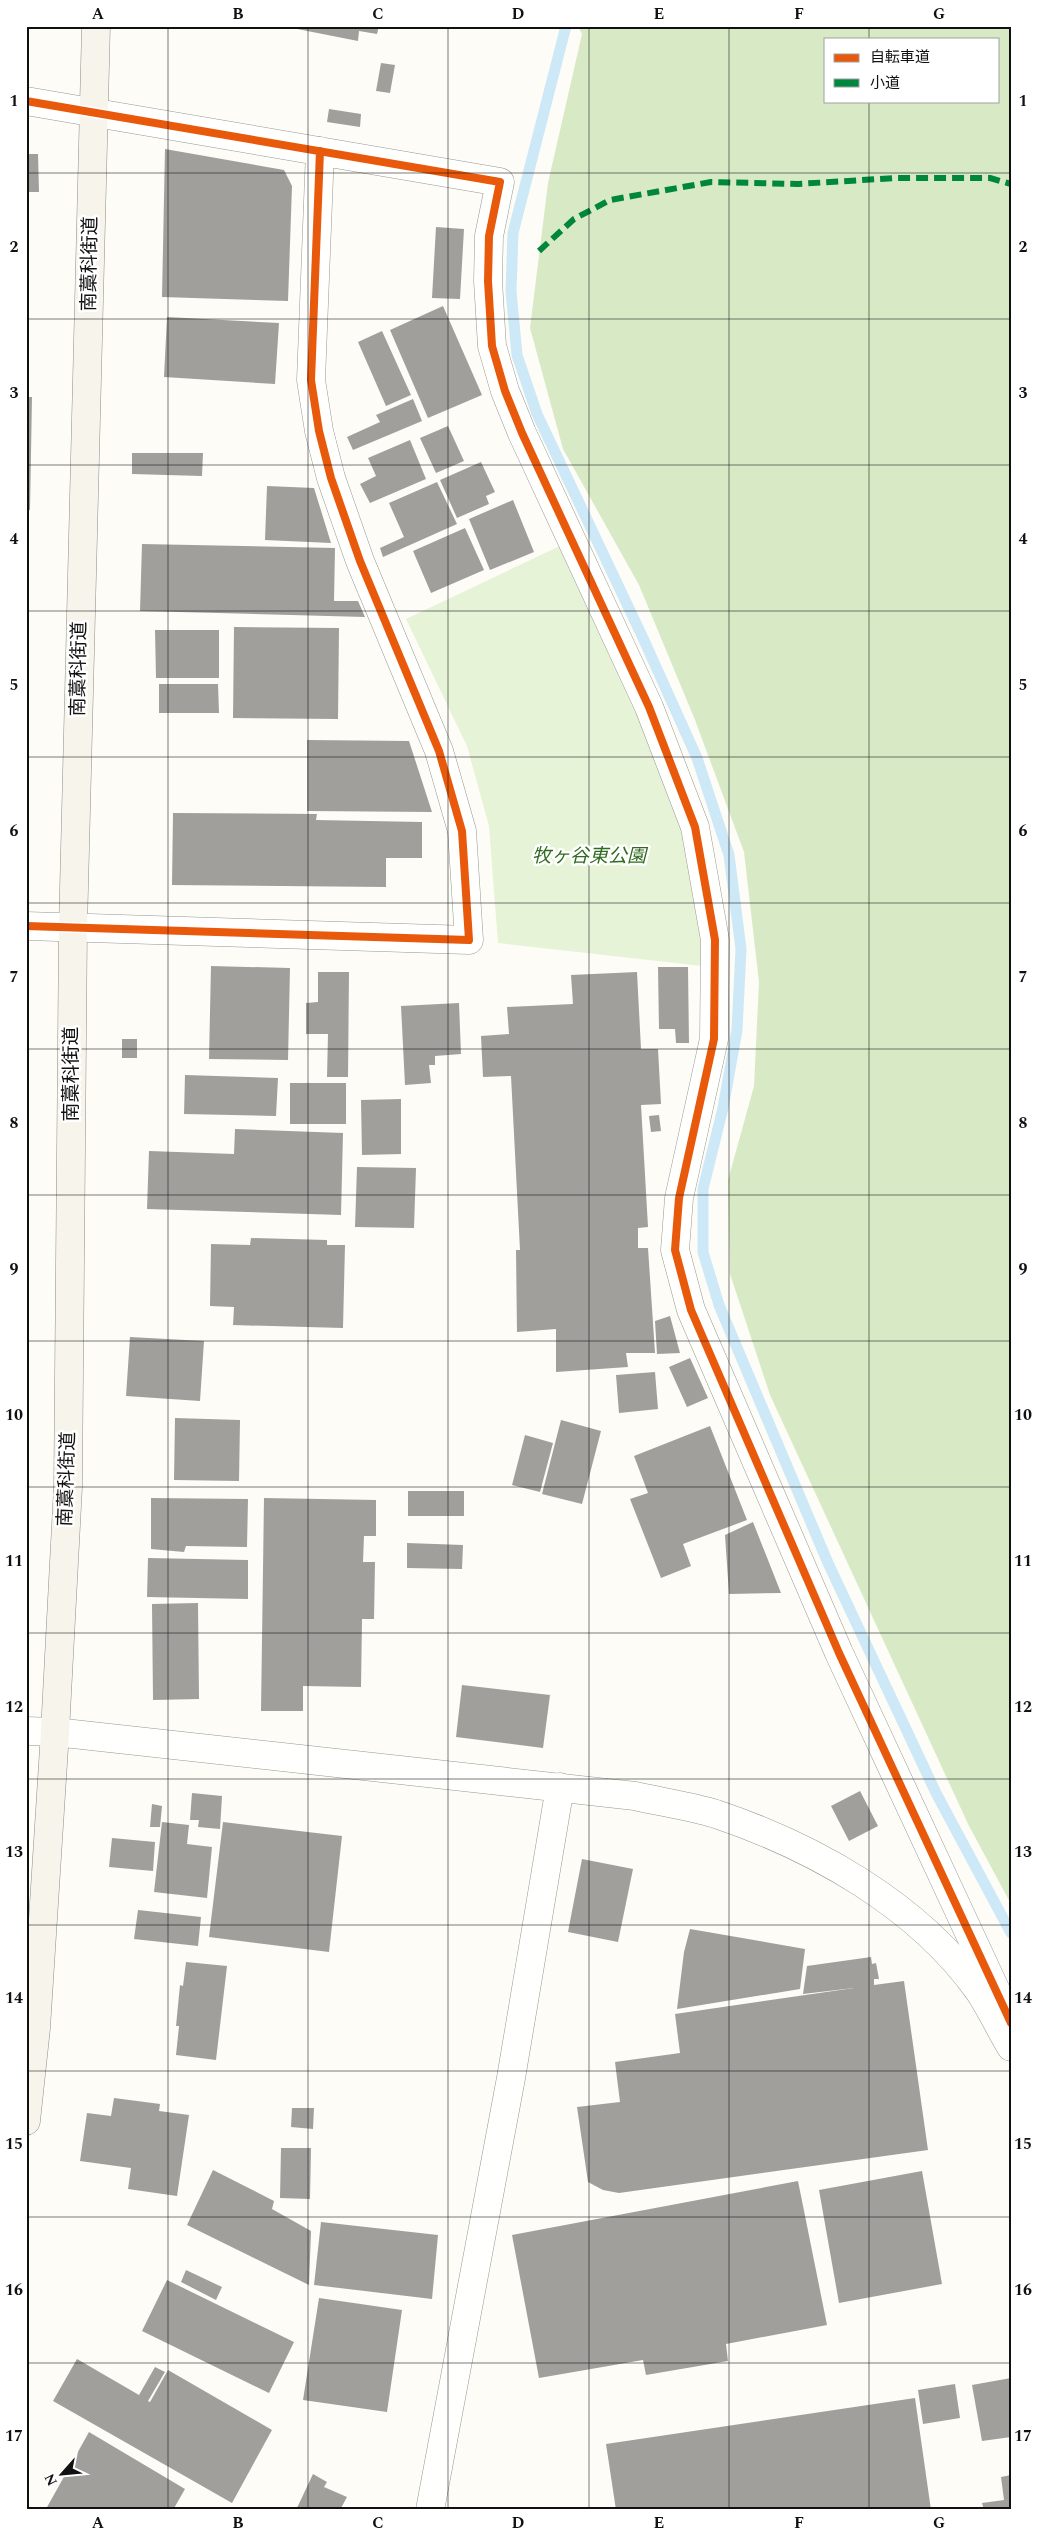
<svg xmlns="http://www.w3.org/2000/svg" width="1037" height="2536" font-family="Spectral,'Noto Sans JP',serif">
  <style>
    .green { fill: #e7f3d7 }
    .forest { fill: #d8eac5; fill-rule: evenodd }
    .lines { fill: none; stroke-linecap: round; stroke-linejoin: round }
    .stream { stroke: #cde8f7; stroke-width: 11 }
    .building { fill: #a19f9c }
    .minor-casing { stroke: #979795; stroke-width: 29 }
    .tertiary-casing { stroke: #979795; stroke-width: 29 }
    .secondary-casing { stroke: #8e8d8b; stroke-width: 29 }
    .minor { stroke: #fffffe; stroke-width: 28 }
    .tertiary { stroke: #fffffe; stroke-width: 28 }
    .secondary { stroke: #f6f4eb; stroke-width: 28 }
    .quiet { stroke: #00873e; stroke-width: 6; stroke-dasharray: 12 6; stroke-linecap: butt }
    .cycleway-casing { stroke: #fff; stroke-width: 11 }
    .cycleway { stroke: #e8590c; stroke-width: 8 }
    .grid { fill: none; stroke: #111; stroke-width: 1; stroke-opacity: 0.55 }
    .labels { text-anchor: middle; dominant-baseline: central; stroke-width: 5; stroke-linejoin: round; paint-order: stroke }
    .street-label { font-size: 19px; fill: #111; stroke: #fff }
    .park-label { font-size: 19px; font-style: italic; fill: #2f6b1f; stroke: #fff }
    .neatline { fill: none; stroke: #111; stroke-width: 2 }
    .grid-label { font-size: 16px; text-anchor: middle; font-weight: bold; fill: #111 }
  </style>
  <rect width="100%" height="100%" fill="#fdfcf7"/>
  <!-- green -->
  <path class="green" d="M562 545 639 713 682 828 702 919V966L498 943 489 826 467 746 406 619Z"/>
  <!-- forest -->
  <path class="forest" d="M578 26H1011V1904L969 1826 770 1395 730 1274 728 1180 754 1086 759 982 744 852 695 720 639 585 563 449 530 328 548 183 582 34ZM826 39H998V101H826Z"/>
  <g class="lines">
    <!-- stream -->
    <path class="stream" d="M566 26 513 233 511 291 517 355 537 414 643 638 697 758 729 855 741 949 737 1030 723 1108 703 1189V1252L719 1305 828 1563 936 1793 1011 1933"/>
  </g>
  <!-- building -->
  <path class="building" d="M282 26H379L377 34 359 31 358 41Z
    M381 63 395 65 390 93 376 91Z
    M329 109 361 114 360 127 327 122Z
    M165 149 284 170 292 186 288 301 162 297Z
    M26 154H38L39 192H26Z
    M436 227 464 229 460 299 432 298Z
    M443 306 482 395 428 418 390 330Z
    M167 317 279 323 275 384 164 377Z
    M382 331 411 395 386 406 358 342Z
    M26 397H32L30 510H26Z
    M413 399 422 421 353 450 347 437 380 422 376 415Z
    M448 426 464 461 436 473 420 438Z
    M410 440 426 479 370 503 360 484 376 476 368 458Z
    M132 453H203L202 476 132 474Z
    M481 462 495 492 486 496 489 504 457 518 440 480Z
    M437 482 457 524 383 557 380 548 404 537 389 503Z
    M267 486 314 488 331 543 265 540Z
    M513 500 534 552 490 570 469 519Z
    M465 528 484 570 431 593 413 551Z
    M142 544 335 548 334 601H358L365 617 140 611Z
    M234 627 339 628 338 719 233 718Z
    M155 630H219V678H156Z
    M159 684H218L219 713H159Z
    M307 740 409 741 432 812 307 811Z
    M173 813 317 814 316 820 422 822V858H386V887L172 885Z
    M211 966 290 968 288 1060 209 1059Z
    M658 967H688L689 1043H676L675 1029H659Z
    M318 972H349L348 1077H327L328 1034H306V1003L318 1002Z
    M637 972 641 1049H658L661 1104 641 1105 648 1227 638 1228V1248H648L655 1353H626L628 1367 556 1372V1329L517 1332 516 1250H520L511 1076 483 1077 481 1036 509 1034 507 1007 573 1004 571 975Z
    M459 1003 461 1054 435 1056V1065H429L431 1083 405 1085 401 1006Z
    M122 1039H137V1058H122Z
    M185 1075 278 1078 276 1116 184 1114Z
    M290 1083H346V1124H290Z
    M401 1099V1154L362 1155 361 1100Z
    M659 1115 661 1131 651 1132 649 1116Z
    M235 1129 343 1133 341 1215 147 1209 149 1151 234 1154Z
    M357 1167 416 1168 414 1228 355 1227Z
    M251 1238 327 1240V1245H345L343 1328 233 1325 234 1307 210 1306 211 1244 250 1245Z
    M670 1316 680 1353 657 1354 655 1321Z
    M130 1337 204 1341 200 1401 126 1396Z
    M690 1358 708 1398 687 1407 669 1367Z
    M655 1372 658 1409 619 1413 616 1375Z
    M175 1418 240 1420 239 1481 174 1480Z
    M561 1420 601 1431 582 1504 542 1494Z
    M710 1426 747 1520 683 1544 691 1566 661 1578 630 1499 648 1493 634 1456Z
    M525 1435 553 1443 540 1492 512 1485Z
    M408 1491H464V1516H408Z
    M151 1498 248 1499 247 1547 186 1546 184 1552 151 1549Z
    M264 1498 376 1500V1536H364L363 1562H375L374 1619H362L361 1687 303 1686V1711H261Z
    M753 1522 781 1593 729 1594 725 1535Z
    M407 1543 463 1545 462 1569 407 1568Z
    M148 1558 248 1560V1599L147 1597Z
    M198 1603 199 1699 153 1700 152 1604Z
    M462 1685 550 1695 543 1748 456 1737Z
    M860 1791 878 1826 849 1841 831 1806Z
    M192 1793 222 1796 220 1829 198 1827 199 1820H190Z
    M152 1804 162 1806 160 1827H150Z
    M162 1822 189 1825 187 1844 212 1847 207 1898 154 1892Z
    M223 1822 342 1836 329 1952 209 1937Z
    M112 1838 155 1842 153 1871 109 1867Z
    M582 1859 633 1869 618 1942 568 1932Z
    M138 1910 201 1917 198 1946 134 1939Z
    M690 1929 805 1949 800 1989 677 2009 684 1952Z
    M871 1957 872 1964 876 1963 879 1979H874V1985L904 1981 928 2150 619 2193 603 2190 588 2182 577 2107 620 2102 615 2062 680 2053 675 2014 854 1988 803 1994 807 1966Z
    M186 1962 227 1966 216 2060 176 2055 179 2026H176L180 1985 183 1986Z
    M114 2098 160 2104 159 2111 189 2115 177 2196 128 2189 131 2168 80 2161 87 2113 111 2116Z
    M292 2108H314L313 2129 291 2127Z
    M281 2148H311L310 2199 280 2198Z
    M213 2170 274 2201 272 2209 311 2231 309 2285 187 2225Z
    M922 2171 942 2284 839 2303 819 2190Z
    M798 2181 827 2325 726 2344 728 2361 646 2375 643 2360 539 2378 512 2235Z
    M321 2222 438 2235 432 2299 314 2285Z
    M186 2270 222 2287 216 2300 181 2282Z
    M167 2280 294 2342 269 2393 142 2331Z
    M319 2298 402 2310 387 2412 303 2400Z
    M77 2359 139 2395 155 2367 165 2372 148 2401 150 2402 168 2370 272 2430 232 2503 53 2401Z
    M1011 2378V2437L982 2441 972 2385Z
    M955 2384 960 2418 923 2424 918 2390Z
    M915 2398 931 2510H616L606 2444Z
    M89 2432 185 2489 173 2510 46 2509Z
    M313 2474 327 2482 324 2487 347 2497 340 2510H296Z
    M1011 2475V2510H984L982 2503 1004 2500 1001 2477Z"/>
  <g class="lines">
    <defs>
      <path id="minor" d="M26 101 500 182 489 236 488 281 492 346 505 391 522 433 649 707 695 827 715 940 714 1039 679 1198 675 1250 691 1310 839 1653 1011 2023
        M26 926 469 940 462 831 439 751 360 561 331 478 319 431 311 380 320 151
        M26 1731 55 1732
        M430 2510 511 2078 560 1787"/>
      <path id="tertiary" d="M55 1732 635 1796C661 1802 690 1806 716 1814 814 1847 918 1905 979 1991 991 2009 1000 2029 1011 2047"/>
      <path id="secondary" d="M26 2121 36 2028 55 1732 68 1487 73 928 96 26"/>
    </defs>
    <!-- minor casing -->
    <use href="#minor" class="minor-casing"/>
    <!-- tertiary casing -->
    <use href="#tertiary" class="tertiary-casing"/>
    <!-- secondary casing -->
    <use href="#secondary" class="secondary-casing"/>
    <!-- minor -->
    <use href="#minor" class="minor"/>
    <!-- tertiary -->
    <use href="#tertiary" class="tertiary"/>
    <!-- secondary -->
    <use href="#secondary" class="secondary"/>
    <!-- quiet -->
    <path class="quiet" d="M539 251 574 219 610 200 711 182 798 184 895 178H990L1011 184"/>
    <defs>
      <path id="cycleway" d="M26 101 500 182 489 236 488 281 492 346 505 391 522 433 649 707 695 827 715 940 714 1039 679 1198 675 1250 691 1310 839 1653 1011 2023
        M26 926 469 940 462 831 439 751 360 561 331 478 319 431 311 380 320 151"/>
    </defs>
    <!-- cycleway casing -->
    <use href="#cycleway" class="cycleway-casing"/>
    <!-- cycleway -->
    <use href="#cycleway" class="cycleway"/>
  </g>
  <!-- grid -->
  <path class="grid" d="M168 26V2510M308 26V2510M448 26V2510M589 26V2510M729 26V2510M869 26V39M869 101V2510M26 173H1011M26 319H1011M26 465H1011M26 611H1011M26 757H1011M26 903H1011M26 1049H1011M26 1195H1011M26 1341H1011M26 1487H1011M26 1633H1011M26 1779H1011M26 1925H1011M26 2071H1011M26 2217H1011M26 2363H1011"/>
  <g class="labels">
    <!-- street labels -->
    <g class="street-label">
      <text transform="translate(90 264) rotate(-89)">南藁科街道</text>
      <text transform="translate(79 669) rotate(-89)">南藁科街道</text>
      <text transform="translate(71 1074) rotate(-90)">南藁科街道</text>
      <text transform="translate(67 1479) rotate(-88)">南藁科街道</text>
    </g>
    <!-- park labels -->
    <g class="park-label">
      <text x="589" y="856">牧ヶ谷東公園</text>
    </g>
  </g>
  <!-- border -->
  <rect width="1037" height="2536" fill="none" stroke="#ffffff" stroke-width="55"/>
  <!-- legend -->
  <rect x="824" y="38" width="175" height="65" fill="#ffffff" stroke="#a0a0a0"/>
  <rect x="834" y="54" width="25" height="8" fill="#e8590c" stroke="#a0a0a0"/>
  <text x="870" y="62" font-size="15" fill="#111111">自転車道</text>
  <rect x="834" y="79" width="25" height="8" fill="#00873e" stroke="#a0a0a0"/>
  <text x="870" y="88" font-size="15" fill="#111111">小道</text>
  <!-- north arrow -->
  <g transform="translate(62 2474) rotate(243)" stroke="#ffffff" stroke-width="4" paint-order="stroke">
  <path d="M0-4L9 19L0 12L-9 19Z" fill="#111111"/>
  <text y="-8" font-size="14" font-weight="bold" text-anchor="middle" fill="#111111">N</text>
  </g>
  <rect x="28" y="28" width="982" height="2480" class="neatline"/>
  <g class="grid-label">
    <text x="98" y="19">A</text>
    <text x="238" y="19">B</text>
    <text x="378" y="19">C</text>
    <text x="518" y="19">D</text>
    <text x="659" y="19">E</text>
    <text x="799" y="19">F</text>
    <text x="939" y="19">G</text>
    <text x="14" y="106">1</text>
    <text x="1023" y="106">1</text>
    <text x="14" y="252">2</text>
    <text x="1023" y="252">2</text>
    <text x="14" y="398">3</text>
    <text x="1023" y="398">3</text>
    <text x="14" y="544">4</text>
    <text x="1023" y="544">4</text>
    <text x="14" y="690">5</text>
    <text x="1023" y="690">5</text>
    <text x="14" y="836">6</text>
    <text x="1023" y="836">6</text>
    <text x="14" y="982">7</text>
    <text x="1023" y="982">7</text>
    <text x="14" y="1128">8</text>
    <text x="1023" y="1128">8</text>
    <text x="14" y="1274">9</text>
    <text x="1023" y="1274">9</text>
    <text x="14" y="1420">10</text>
    <text x="1023" y="1420">10</text>
    <text x="14" y="1566">11</text>
    <text x="1023" y="1566">11</text>
    <text x="14" y="1712">12</text>
    <text x="1023" y="1712">12</text>
    <text x="14" y="1857">13</text>
    <text x="1023" y="1857">13</text>
    <text x="14" y="2003">14</text>
    <text x="1023" y="2003">14</text>
    <text x="14" y="2149">15</text>
    <text x="1023" y="2149">15</text>
    <text x="14" y="2295">16</text>
    <text x="1023" y="2295">16</text>
    <text x="14" y="2441">17</text>
    <text x="1023" y="2441">17</text>
    <text x="98" y="2528">A</text>
    <text x="238" y="2528">B</text>
    <text x="378" y="2528">C</text>
    <text x="518" y="2528">D</text>
    <text x="659" y="2528">E</text>
    <text x="799" y="2528">F</text>
    <text x="939" y="2528">G</text>
  </g>
</svg>
